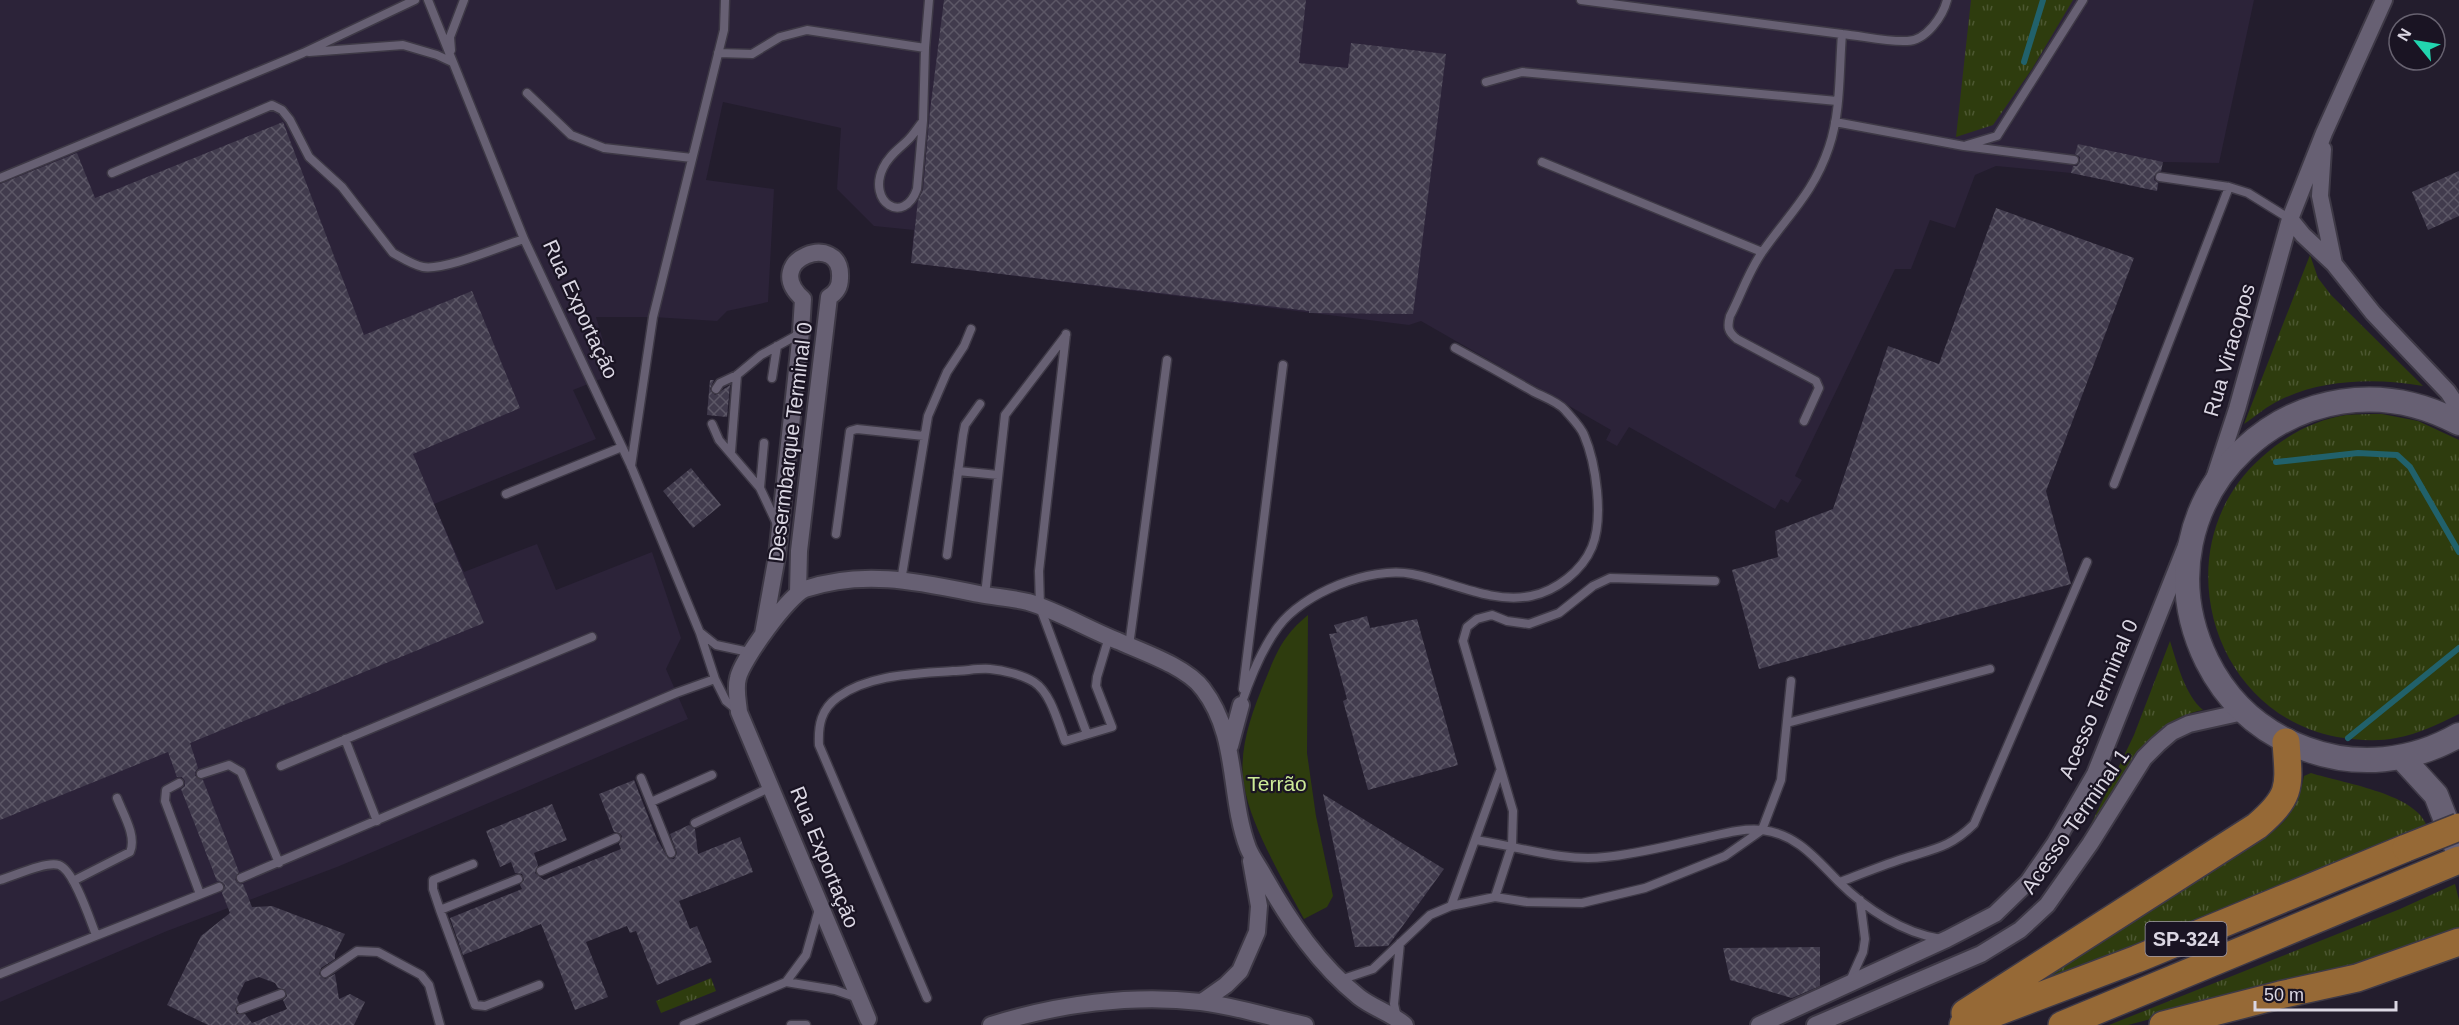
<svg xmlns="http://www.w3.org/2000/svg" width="2459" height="1025" font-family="Helvetica,sans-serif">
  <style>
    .built { fill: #2c2339 }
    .grass { fill: url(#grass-tufts) }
    .park { fill: #2e3c0e }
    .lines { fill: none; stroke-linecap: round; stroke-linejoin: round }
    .stream { stroke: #21616b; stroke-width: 6 }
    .building { fill: url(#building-cross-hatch); fill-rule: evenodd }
    .lane-casing { stroke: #3e3946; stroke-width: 11 }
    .street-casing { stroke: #3e3946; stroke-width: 20 }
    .secondary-casing { stroke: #3e3946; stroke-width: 27 }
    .primary-casing { stroke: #3e3946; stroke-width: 30 }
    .lane { stroke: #676073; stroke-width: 8 }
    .street { stroke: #676073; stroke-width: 16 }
    .secondary { stroke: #676073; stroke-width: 24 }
    .primary { stroke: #966936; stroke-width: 27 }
    .primary-bridge-casing { stroke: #3e3946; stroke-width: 30; stroke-linecap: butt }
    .primary-bridge { stroke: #966936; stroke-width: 27 }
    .labels { text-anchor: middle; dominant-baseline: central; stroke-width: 4.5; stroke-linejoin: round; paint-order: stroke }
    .shield { fill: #1a1423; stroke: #a19ca9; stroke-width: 1.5 }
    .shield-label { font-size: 20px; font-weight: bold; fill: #dbd7e3 }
    .street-label { font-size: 21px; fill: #dbd7e3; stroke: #1a1423 }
    .park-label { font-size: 21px; fill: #ccea97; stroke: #1a1423 }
  </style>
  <defs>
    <pattern id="grass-tufts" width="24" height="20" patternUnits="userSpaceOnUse" patternTransform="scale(1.5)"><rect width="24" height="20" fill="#2e3c0e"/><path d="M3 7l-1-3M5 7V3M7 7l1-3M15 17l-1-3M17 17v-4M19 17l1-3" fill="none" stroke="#4c5731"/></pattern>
    <pattern id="building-cross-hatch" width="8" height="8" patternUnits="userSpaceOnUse" patternTransform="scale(1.5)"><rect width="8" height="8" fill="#413b4d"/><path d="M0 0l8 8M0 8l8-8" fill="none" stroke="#5c5766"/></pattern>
  </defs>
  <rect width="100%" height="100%" fill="#231d2d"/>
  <!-- built -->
  <path class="built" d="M0 0H2254L2219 163 2163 162 2157 191 2071 173 1996 166 1975 175 1955 228 1930 220 1911 269H1895L1795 476 1802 480 1788 503 1781 499 1775 509 1629 427 1617 446 1606 440 1611 430 1421 321 1409 325 911 263 914 230 874 226 837 189 841 128 723 102 706 180 774 189 768 302 727 311 717 321 653 317H596L613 374 573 390 596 439 434 504 464 572 537 544 556 590 652 552 681 638 666 669 688 719 337 867 167 931 0 1002Z"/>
  <!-- grass -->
  <path class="grass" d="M1971 0H2073L2032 69 1993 125 1956 137Z
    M2310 255 2318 278 2331 295 2423 386C2376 378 2323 379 2280 400 2267 406 2256 416 2244 424Z
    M2382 414 2418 421 2459 440V714C2438 724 2419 734 2396 738 2377 742 2356 740 2337 737 2208 713 2163 543 2262 457 2285 436 2314 420 2346 415 2358 414 2371 414 2382 414Z
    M2170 641C2177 663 2185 695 2203 710 2138 722 2112 795 2083 847L2081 845 2134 735Z
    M2311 773C2342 783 2413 793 2426 824L2051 987 2042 984 2058 968 2272 832C2291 818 2300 799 2304 776Z
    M2455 884 2459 900V929L2442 938 2318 975 2128 1025H2109L2400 909Z
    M711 978 716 991 661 1013 656 1001Z"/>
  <!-- park -->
  <path class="park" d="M1308 615 1307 753 1316 816 1333 896 1327 907 1304 919C1284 881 1251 828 1244 785 1238 751 1251 715 1264 683 1276 654 1282 636 1308 615Z"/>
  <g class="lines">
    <!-- stream -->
    <path class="stream" d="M2024 62 2043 0
      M2276 462 2358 453 2397 455 2410 467 2459 552
      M2348 738 2459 648"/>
  </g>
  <!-- building -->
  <path class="building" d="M944 0H1306L1299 63 1348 68 1351 43 1446 54 1413 314 1309 313V311L911 263 918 200 923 190 930 111Z
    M283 122 364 335 472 291 520 408 413 454 484 623 190 743 198 768 195 772V776L203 780 239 872 235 880 238 883 243 884 252 907 272 906 345 934 335 954V959L321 968 319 974 325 979 335 974 339 999 350 994 365 1002 354 1025H208L167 1005 201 936 230 913 222 893 225 885 222 882 217 881 181 789 185 786V781L182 777H177L168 752 0 820V184L77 153 95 198ZM259 977 275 983 278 988 285 990 287 996 283 1000 287 1009 252 1023 245 1014H237L235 1009 239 1003 237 998 245 982Z
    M2078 144 2163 162 2161 171 2154 176V180L2158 183 2157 191 2071 173 2073 166H2077L2080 161V157L2075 154Z
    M2459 171V216L2428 230 2412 192Z
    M1996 208 2134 258 2046 491 2071 584 1759 669 1732 570 1778 557 1775 531 1833 509 1888 346 1939 364Z
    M710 380H714L710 389 715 395 730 385 727 417 707 415Z
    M691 468 721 505 693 528 663 491Z
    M1367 616 1370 628 1417 619 1458 765 1368 790 1343 701 1347 699 1329 634 1337 633 1334 625Z
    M634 780 657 839 668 858 674 859 677 853 670 834 689 825 695 829 698 854 740 837 753 872 679 901 690 929 697 926 712 962 657 985 636 931 630 933 627 926 586 942 608 997 575 1010 541 924 463 955 450 918 522 889 520 885 524 880 522 874 515 873 511 862 500 867 486 831 552 804 567 840 534 853 538 865 535 873 544 880 621 849 619 844 622 836 619 833 614 832 599 794Z
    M1323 794 1444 869 1388 946 1355 947Z
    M1820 947V986L1792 998 1730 980 1723 948Z"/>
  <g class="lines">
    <defs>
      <path id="lane" d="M428 0 524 239 631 466 700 633 715 679 726 701 737 710
        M1581 0 1842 34
        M451 50 450 37 464 0
        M309 52 403 45 437 55 452 62
        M718 53 752 54 780 37 807 30 925 48
        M1486 82 1522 72 1837 101
        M527 93 571 135 604 148 692 158
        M923 121 917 189C904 226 867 202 883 168 889 155 899 149 908 140 914 134 918 127 923 121Z
        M923 121 925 48 929 0
        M1835 122 1964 146 2074 160
        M1967 145 1997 136 2083 0
        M1542 162 1762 252
        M112 173 272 105 282 110 290 120 309 157 342 187 393 253C402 258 413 265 423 267 444 271 501 246 524 239
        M2160 177 2229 187 2248 193 2290 219
        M0 178 303 53 415 0
        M1066 334 1039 571 1040 607 1087 734
        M772 378 777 346
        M716 389 720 383 737 375 761 355 801 333
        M1804 421 1819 388 1816 381 1737 339C1728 332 1727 327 1730 316 1741 295 1749 270 1763 251 1789 214 1814 192 1829 147 1841 112 1839 71 1842 34 1863 36 1886 42 1907 41 1926 41 1943 16 1947 0
        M712 424 719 440 760 488 777 524
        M731 452 737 375
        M631 466 653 317 724 30 725 0
        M958 471 998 475
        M2114 484 2229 187
        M760 488 764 443
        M506 494 622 447
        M836 534 850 431 857 429 924 436
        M947 555 963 435 965 425 980 404
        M901 581 928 416 947 372 964 346 971 329
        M985 595 1005 415 1066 335
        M701 633 716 645 749 652
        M1129 646 1167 360
        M1243 689 1283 365
        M1241 705C1250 678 1261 650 1278 627 1303 593 1370 566 1412 574 1450 581 1491 604 1531 596 1556 591 1582 571 1592 547 1604 518 1596 463 1584 435 1581 427 1571 417 1565 410 1558 402 1544 397 1534 392 1508 377 1481 362 1455 348
        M1787 723 1990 669
        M345 739 377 821
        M281 766 592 637
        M201 774 229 765 241 772 279 863
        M641 778 671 853
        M179 783 166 790 165 801 200 894
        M651 802 712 775
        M695 823 771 787
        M1475 840C1518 846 1562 862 1605 857 1638 854 1671 845 1704 838 1722 834 1743 828 1762 830 1797 834 1816 859 1839 882 1866 909 1903 933 1941 939
        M541 871 616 838
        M241 878 676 693 715 679
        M518 879 440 910 475 1005 485 1006 539 985
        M0 880C14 876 45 861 59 865 74 870 90 920 96 935
        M73 881 130 852C137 836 123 814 117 798
        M1840 882C1861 874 1881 866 1902 859 1933 849 1950 848 1974 824L2087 562
        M1495 897 1512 845 1513 811 1463 641 1467 627 1477 619 1492 615 1507 621 1529 624 1559 613 1593 586 1610 578 1715 581
        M1451 906 1500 771
        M440 910 433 889V880L473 864
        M325 973 357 951 378 952 421 975 429 985 440 1025
        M0 974 219 887
        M1340 980 1373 969 1430 915 1451 906 1495 897 1527 902 1582 903 1645 888 1725 856 1762 830 1781 780 1791 681
        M786 982 835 990 858 998
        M1849 983 1863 952 1865 939 1860 900
        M927 998 819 745C818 725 821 709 838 697 870 674 916 674 953 671 965 671 978 668 990 669 1003 670 1023 675 1034 682 1051 693 1058 723 1065 741L1112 727 1096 686 1097 677 1109 637
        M241 1009 281 994
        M1397 1018 1394 1004 1400 943
        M684 1025 786 982 806 955 819 909
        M791 1025H806"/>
      <path id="street" d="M2323 149 2320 196 2334 264
        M2290 219 2303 235 2334 264 2373 313 2448 392 2459 409
        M2213 482 2237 409 2290 219 2324 133 2384 0
        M763 634 777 556 801 332 803 299C759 260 843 229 840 278 840 287 836 293 829 297L799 551 798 592
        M1230 746 1241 705
        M1202 1002 1226 985 1240 971 1257 932 1259 906 1251 861
        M868 1019 739 712C738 701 735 689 738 678 742 660 789 595 805 589 864 569 920 582 979 594 995 597 1012 598 1028 602 1058 611 1088 629 1118 641 1143 652 1187 667 1203 689 1239 736 1228 795 1248 848 1252 858 1260 868 1265 878 1290 922 1319 965 1359 997 1373 1008 1391 1013 1405 1025
        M991 1025C1057 1004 1132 994 1201 1002 1236 1006 1271 1018 1305 1025
        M1759 1025 1947 939 1995 914 2028 882 2055 843 2095 774 2186 546
        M1815 1025 1981 954 2020 930 2047 905 2090 844 2144 758 2158 744 2172 732 2189 724 2243 712"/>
      <path id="secondary" d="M2459 423C2300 338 2128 499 2207 661 2228 703 2262 733 2306 749 2357 768 2412 762 2459 735
        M2402 758 2436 795 2459 854"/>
      <path id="primary" d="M1965 1013 2257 826C2293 795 2289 786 2286 742
        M1963 1025 2137 959 2406 848
        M2062 1025 2459 860
        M2163 1025 2280 995 2357 978 2459 942"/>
    </defs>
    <!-- lane casing -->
    <use href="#lane" class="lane-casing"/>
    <!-- street casing -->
    <use href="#street" class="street-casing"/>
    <!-- secondary casing -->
    <use href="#secondary" class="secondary-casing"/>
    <!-- primary casing -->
    <use href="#primary" class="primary-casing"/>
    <!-- lane -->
    <use href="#lane" class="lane"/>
    <!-- street -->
    <use href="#street" class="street"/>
    <!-- secondary -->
    <use href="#secondary" class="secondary"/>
    <!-- primary -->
    <use href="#primary" class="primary"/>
    <defs>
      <path id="primary-bridge" d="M2406 848 2459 827"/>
    </defs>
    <!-- primary-bridge casing -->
    <use href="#primary-bridge" class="primary-bridge-casing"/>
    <!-- primary-bridge -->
    <use href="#primary-bridge" class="primary-bridge"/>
  </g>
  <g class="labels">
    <!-- shield labels -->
    <rect class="shield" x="2145.5" y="922" width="81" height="34" rx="4.5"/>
    <g class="shield-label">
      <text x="2186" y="939">SP-324</text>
    </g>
    <!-- street labels -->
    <g class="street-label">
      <text transform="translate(581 309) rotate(65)">Rua Exportação</text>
      <text transform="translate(2229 350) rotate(-74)">Rua Viracopos</text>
      <text transform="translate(790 442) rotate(-83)">Desermbarque Terminal 0</text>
      <text transform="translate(2098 699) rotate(-67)">Acesso Terminal 0</text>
      <text transform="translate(2075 821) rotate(-55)">Acesso Terminal 1</text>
      <text transform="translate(825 857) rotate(68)">Rua Exportação</text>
    </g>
    <!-- park labels -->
    <g class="park-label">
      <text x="1277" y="783">Terrão</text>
    </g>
  </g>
  <!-- north arrow -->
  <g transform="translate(2417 42) rotate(300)"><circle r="28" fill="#1a1423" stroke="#676270" stroke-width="1.5"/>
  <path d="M0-4.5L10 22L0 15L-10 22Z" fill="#22d5af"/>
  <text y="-9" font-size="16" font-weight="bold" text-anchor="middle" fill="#dbd7e3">N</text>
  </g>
  <!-- scale -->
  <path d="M2255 1001v9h141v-9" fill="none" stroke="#dbd7e3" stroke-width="3"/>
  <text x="2264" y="1001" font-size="18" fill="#dbd7e3" stroke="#1a1423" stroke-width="4.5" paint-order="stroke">50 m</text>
</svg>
